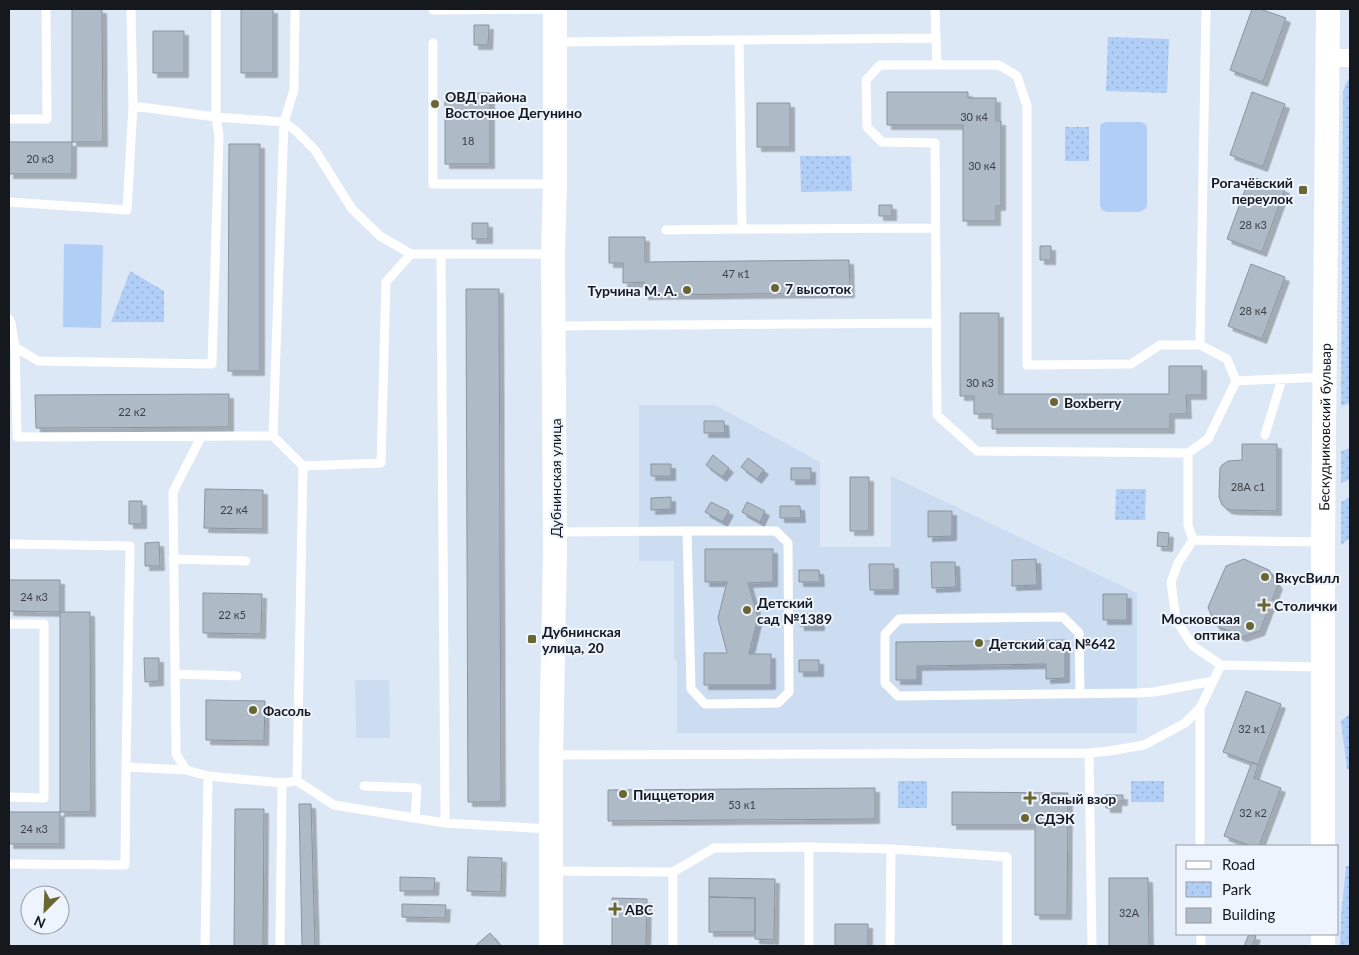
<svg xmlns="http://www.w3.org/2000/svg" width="1359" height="955" font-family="Lato,sans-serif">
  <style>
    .built { fill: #cdddf1 }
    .grass { fill: #b0cef6 }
    .park { fill: url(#park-dots) }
    .building { fill: #afbac7; stroke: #8a94a1; filter: url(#shadow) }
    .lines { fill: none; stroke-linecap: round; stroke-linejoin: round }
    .lane { stroke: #fff; stroke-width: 9 }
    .street { stroke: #fff; stroke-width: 18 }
    .secondary { stroke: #fff; stroke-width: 24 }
    .poi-dot { fill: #696632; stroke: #eef4fd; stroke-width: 2 }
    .labels { text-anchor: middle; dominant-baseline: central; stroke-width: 4; stroke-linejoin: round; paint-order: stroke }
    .number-label { font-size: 11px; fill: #3c4048 }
    .poi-label { font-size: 14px; font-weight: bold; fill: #15181d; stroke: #eef4fd; text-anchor: start }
    .street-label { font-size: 14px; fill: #15181d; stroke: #eef4fd }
  </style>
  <defs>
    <pattern id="park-dots" width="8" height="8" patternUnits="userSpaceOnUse" patternTransform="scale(1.25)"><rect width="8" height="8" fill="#b0cef6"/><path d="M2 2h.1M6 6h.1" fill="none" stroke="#96b0d2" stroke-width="1.8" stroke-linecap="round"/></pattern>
    <filter id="shadow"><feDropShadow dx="4.5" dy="4.5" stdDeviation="0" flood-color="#0004"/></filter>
  </defs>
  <rect width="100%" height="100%" fill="#dde8f6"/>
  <!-- built -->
  <path class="built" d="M639 405H715L820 462V547H891V476L1137 593V733H677V660H674V561H639Z
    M355 680H389L390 738H356Z"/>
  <!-- grass -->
  <path class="grass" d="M1106 122H1140L1146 124 1147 129V205L1145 209 1139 212H1107L1102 210 1100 205V129L1101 124Z
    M64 244 103 245 101 328 63 327Z"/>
  <!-- park -->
  <path class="park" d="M1108 37 1169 39 1167 93 1106 91Z
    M1350 77V403L1341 406 1343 92 1346 83Z
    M1065 127H1089V161H1065Z
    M800 156H851L852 191 801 192Z
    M130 271 164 291V322H111Z
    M1350 448V479L1341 483V451Z
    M1116 489H1146L1145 520H1115Z
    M1350 497V538L1341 545V502Z
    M1350 714V769H1347L1341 721Z
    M898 781H927V808H898Z
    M1131 781H1164V802H1131Z
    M1346 866H1350V946H1340L1341 917Z"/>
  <!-- building -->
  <path class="building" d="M72 9H102L103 142H72Z
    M241 9H273V73H241Z
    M1252 9H1260L1286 18 1263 82 1230 70Z
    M474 25H489L488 45H474Z
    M153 31H184V73H153Z
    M887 92H968V98H996V121H1001V206H996V221H963V125H887Z
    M1252 92 1285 104 1263 167 1230 155Z
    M445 93H490V164H445Z
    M757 103H790V147H757Z
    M9 142H72V174H9Z
    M229 144H260V371H228Z
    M1250 176 1285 189 1262 252 1227 239Z
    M879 205H892V216H879Z
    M472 223H488V239H472Z
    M609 237H645V262L849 260 850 293 644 295V282L623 283V263H609Z
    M1040 246H1051V260H1040Z
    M1251 264 1285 277 1262 339 1228 326Z
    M466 289H499L501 802H468Z
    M960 313H999V394H1169V366H1202V395H1186L1187 414H1170V429H992V414H974V396H960Z
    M229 394V427L36 428 35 395Z
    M704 421H724L725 433H704Z
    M1242 444H1277V511L1232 510 1227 509 1222 505 1219 497 1220 468 1222 465 1228 461 1242 460Z
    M713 455 729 468 722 477 706 465Z
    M748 458 764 470 757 479 741 467Z
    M651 464H671V476H651Z
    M791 468H811V480H791Z
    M850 477H869V531H850Z
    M205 489 263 490V529L204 528Z
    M671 497V509L651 510V498Z
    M129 501H142V524H129Z
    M711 502 729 511 723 522 705 512Z
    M747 502 765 511 760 522 742 512Z
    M780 506H800L801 518H780Z
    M928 511H952V536L928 537Z
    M1158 532 1169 533 1168 547 1157 546Z
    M159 542 160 566H145V543Z
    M705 549H773V582L748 583 758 617 749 654H771V685H704V653H727L718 618 727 582H705Z
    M1036 559 1037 585 1012 586V560Z
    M1244 559 1269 570 1278 585 1260 631 1242 637 1215 625 1208 607 1226 566Z
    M931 562H955L956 587 932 588Z
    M869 564H894V590H870Z
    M799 570H819L820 582H799Z
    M9 580H60V612L9 611Z
    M203 593 262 594 261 634 203 633Z
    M1103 594H1127V620H1103Z
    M60 612H90L91 812H60Z
    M799 614H820V626H800Z
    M1065 640V678L1046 679V664L917 666V680H896V642Z
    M144 658H159V681L145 682Z
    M799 660H819V672H799Z
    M1246 691 1281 704 1258 765 1223 752Z
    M206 700 265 701 264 741 206 740Z
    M1252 762 1258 765 1254 778 1281 788 1259 846H1251L1224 836Z
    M875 788V819L608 821V790Z
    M952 792 1068 793 1067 915H1035V825H952Z
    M1105 795H1123V801H1117V808H1106Z
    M299 804H311L315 946H302Z
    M235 809H264L263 946H234Z
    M9 812H60V844H9Z
    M468 857 502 858 501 892 467 891Z
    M400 877 435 878 434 891H400Z
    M709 878 775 879 774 940 755 939V898L709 897Z
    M1109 878H1148L1149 946H1109Z
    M709 897 755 898V932H709Z
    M612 898 647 899 646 946H612Z
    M402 904 446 905 445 918 402 917Z
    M835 924H868V946H835Z
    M490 933 501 946H475Z
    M1249 934 1256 936 1252 946H1244Z"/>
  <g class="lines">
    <!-- lane -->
    <path class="lane" d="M295 9 294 90 284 122 273 436 303 466 297 781
      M433 9V10L554 9
      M935 9 937 65
      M739 40 936 38
      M555 42 739 40 742 229 936 228
      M433 43V184H555
      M133 106 216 117 284 122 296 131 315 150 352 209 380 236 411 254
      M9 119H47L46 9
      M9 202 127 210 133 106 131 9
      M666 230 742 229
      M9 319 11 323 15 347 17 437 273 436
      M554 326 936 323
      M15 347 38 361 212 364 219 136 216 117V9
      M1236 381 1324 377
      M1265 435 1282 379
      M1188 453 977 451 937 415 935 143 882 142 867 127 866 80 880 65H999L1017 76 1027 106V365L1131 364 1160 345H1200
      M303 466 381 463 386 282 411 254H441
      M555 532 687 531 691 689 705 704 778 703 789 692 788 543 776 531H687
      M1193 540 1188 525V453L1208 439 1236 381 1227 359 1200 345 1206 9
      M9 544 130 546 126 767 125 865 9 864
      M173 559 246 561
      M9 624H44V798L9 797
      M1221 665 1193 646 1176 620 1171 582 1178 563 1193 540 1323 542
      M175 674 237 676
      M1080 693 1079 633 1063 617 899 619 885 634V683L898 696 1137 693 1154 692 1213 681
      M1200 708V846
      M1089 753 1092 946
      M552 755 1089 753 1109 751 1144 745 1185 723 1200 708 1221 665 1322 667
      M126 767 186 770 208 776 282 783 297 781 334 805 445 823
      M186 770 176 754 173 492 201 437
      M364 786 417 788 415 818
      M550 829 445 823 441 254H553
      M552 871 673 872 714 848 809 847 891 849
      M1201 934V946
      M205 946 208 776
      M280 946 282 783
      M673 946V872
      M809 946V847
      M890 946 891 849 1007 857V946"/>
    <!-- street -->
    <path class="street" d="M1328 58H1350"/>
    <!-- secondary -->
    <g class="secondary">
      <path id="s1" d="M1323 846V542L1328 9"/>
      <path d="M1323 934V946"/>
      <path d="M551 946V755L555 551 553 254 555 184V9"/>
    </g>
  </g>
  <!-- markers -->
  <g class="poi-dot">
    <circle cx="435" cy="104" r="5"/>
    <rect x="1298" y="185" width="10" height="10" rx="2.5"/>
    <circle cx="775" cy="288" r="5"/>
    <circle cx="687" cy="290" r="5"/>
    <circle cx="1054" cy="402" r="5"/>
    <circle cx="1265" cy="577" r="5"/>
    <path d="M1261.5 597.5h5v5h5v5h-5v5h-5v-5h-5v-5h5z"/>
    <circle cx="747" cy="610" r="5"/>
    <circle cx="1250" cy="626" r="5"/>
    <rect x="527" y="634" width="10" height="10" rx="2.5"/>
    <circle cx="979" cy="643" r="5"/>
    <circle cx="253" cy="710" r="5"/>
    <circle cx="623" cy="794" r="5"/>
    <path d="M1027.5 790.5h5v5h5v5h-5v5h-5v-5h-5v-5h5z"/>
    <circle cx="1025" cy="818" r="5"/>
    <path d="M612.5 901.5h5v5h5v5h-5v5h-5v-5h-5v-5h5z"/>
  </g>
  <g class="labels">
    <!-- number labels -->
    <g class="number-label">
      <text x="974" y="116">30 к4</text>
      <text x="468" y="140">18</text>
      <text x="40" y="158">20 к3</text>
      <text x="982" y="165">30 к4</text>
      <text x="1253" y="224">28 к3</text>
      <text x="736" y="273">47 к1</text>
      <text x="1253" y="310">28 к4</text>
      <text x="980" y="382">30 к3</text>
      <text x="132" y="411">22 к2</text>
      <text x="1248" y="486">28А с1</text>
      <text x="234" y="509">22 к4</text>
      <text x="34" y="596">24 к3</text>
      <text x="232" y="614">22 к5</text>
      <text x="1252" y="728">32 к1</text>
      <text x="742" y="804">53 к1</text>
      <text x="1253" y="812">32 к2</text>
      <text x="34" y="828">24 к3</text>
      <text x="1129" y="912">32А</text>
    </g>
    <!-- poi labels -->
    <g class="poi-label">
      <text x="445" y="96">ОВД района<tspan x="445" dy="16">Восточное Дегунино</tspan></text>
      <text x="1293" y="182" text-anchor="end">Рогачёвский<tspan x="1293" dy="16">переулок</tspan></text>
      <text x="785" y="288">7 высоток</text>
      <text x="677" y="290" text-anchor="end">Турчина М. А.</text>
      <text x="1064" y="402">Boxberry</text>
      <text x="1275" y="577">ВкусВилл</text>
      <text x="757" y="602">Детский<tspan x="757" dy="16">сад №1389</tspan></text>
      <text x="1274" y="605">Столички</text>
      <text x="1240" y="618" text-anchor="end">Московская<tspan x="1240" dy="16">оптика</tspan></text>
      <text x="542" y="631">Дубнинская<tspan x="542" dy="16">улица, 20</tspan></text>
      <text x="989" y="643">Детский сад №642</text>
      <text x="263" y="710">Фасоль</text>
      <text x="633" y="794">Пиццетория</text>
      <text x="1041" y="798">Ясный взор</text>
      <text x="1035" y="818">СДЭК</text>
      <text x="625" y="909">ABC</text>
    </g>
    <!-- street labels -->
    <g class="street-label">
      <text stroke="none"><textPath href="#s1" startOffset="419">Бескудниковский бульвар</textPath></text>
      <text transform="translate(555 478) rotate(-90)">Дубнинская улица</text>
    </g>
  </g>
  <!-- border -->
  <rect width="1359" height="955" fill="none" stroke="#15181d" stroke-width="20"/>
  <!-- legend -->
  <rect x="1176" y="845" width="162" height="90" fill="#eef4fd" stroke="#979ca3"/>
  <rect x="1186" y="861" width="25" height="8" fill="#ffffff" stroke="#979ca3"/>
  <text x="1222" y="870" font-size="15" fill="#15181d">Road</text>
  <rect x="1186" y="882" width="25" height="15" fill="url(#park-dots)" stroke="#979ca3"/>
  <text x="1222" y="895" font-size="15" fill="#15181d">Park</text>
  <rect x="1186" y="908" width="25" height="15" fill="#afbac7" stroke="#979ca3"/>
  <text x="1222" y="920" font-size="15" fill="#15181d">Building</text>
  <!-- north arrow -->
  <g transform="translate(45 910) rotate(204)"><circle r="24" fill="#eef4fd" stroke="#979ca3"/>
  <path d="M0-4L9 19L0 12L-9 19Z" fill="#696632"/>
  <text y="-8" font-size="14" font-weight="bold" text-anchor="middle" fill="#15181d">N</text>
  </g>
</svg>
